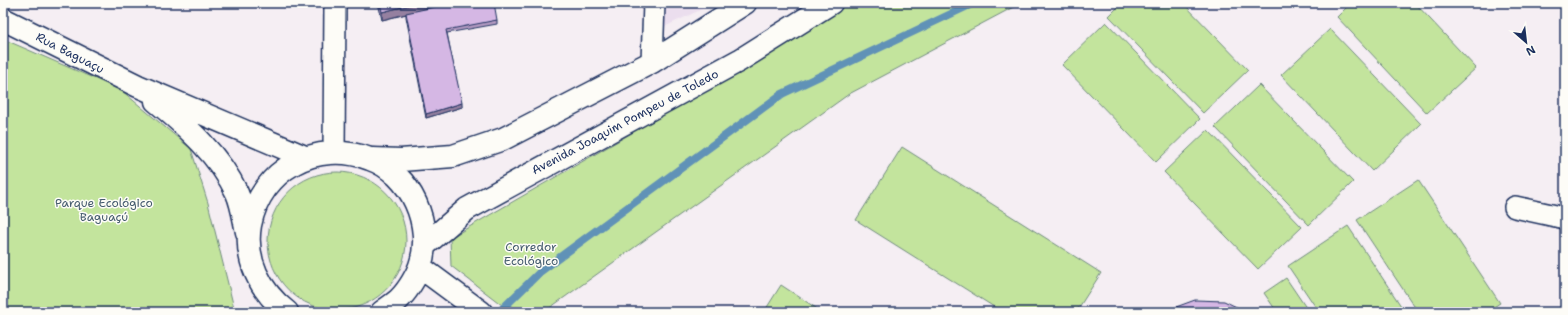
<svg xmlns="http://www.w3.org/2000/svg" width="1568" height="315" font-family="'Shantell Sans',sans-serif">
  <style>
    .built { fill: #ebdeee }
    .green { fill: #c3e49d; stroke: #6f8a7e }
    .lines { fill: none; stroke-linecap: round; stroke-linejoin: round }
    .stream { stroke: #6192b7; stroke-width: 8 }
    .street-casing { stroke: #1b2f5e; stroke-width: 24 }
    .secondary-casing { stroke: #1b2f5e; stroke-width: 25 }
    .street { stroke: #fdfcf7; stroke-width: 21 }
    .secondary { stroke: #fdfcf7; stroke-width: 22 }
    .wall { fill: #b79dc4; stroke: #1b2f5e }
    .shaded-wall { fill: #9580a0; stroke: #1b2f5e }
    .building { fill: #d5b7e4; stroke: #1b2f5e }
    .labels { text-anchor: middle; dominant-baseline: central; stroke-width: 3; stroke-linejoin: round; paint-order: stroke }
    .street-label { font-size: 12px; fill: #1b2f5e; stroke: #fdfcf7 }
    .park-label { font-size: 12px; fill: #455c6e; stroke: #fdfcf7 }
  </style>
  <rect width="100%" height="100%" fill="#f5eef3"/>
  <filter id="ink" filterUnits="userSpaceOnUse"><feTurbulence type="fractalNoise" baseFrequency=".025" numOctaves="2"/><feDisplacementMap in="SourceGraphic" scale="8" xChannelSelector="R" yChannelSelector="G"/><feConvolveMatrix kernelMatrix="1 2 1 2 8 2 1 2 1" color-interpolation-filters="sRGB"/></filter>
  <g filter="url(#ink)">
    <!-- built -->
    <path class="built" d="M665 3H715L664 27Z"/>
    <!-- green -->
    <path class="green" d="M845 3H1021L849 94 544 312H511L451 266 450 238 746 67Z
      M1122 3H1183L1248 70 1203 113 1109 16Z
      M1351 3H1415L1476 68 1427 113 1337 17Z
      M1106 22 1200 119 1156 162 1062 65Z
      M1330 29 1421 124 1372 171 1281 75Z
      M3 39 121 90 191 149 208 203 235 312H3Z
      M1259 85 1353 182 1309 225 1215 127Z
      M1208 130 1302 227 1258 269 1164 172Z
      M902 147 1101 273 1076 312H1002L856 220Z
      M268 241a69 69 0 1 1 138 0a69 69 0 1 1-138 0Z
      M1418 180 1500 303 1486 312H1418L1357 220Z
      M1348 226 1405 312H1319L1288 266Z
      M1286 278 1309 312H1277L1264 293Z
      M781 285 822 312H764Z"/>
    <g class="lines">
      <!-- stream -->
      <path class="stream" d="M499 312 541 271 782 94 974 3"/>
      <defs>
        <path id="street" d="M652 62 654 3
          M334 152 335 3
          M1515 207 1565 218"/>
        <path id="secondary" d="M3 19 138 86 305 157
          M156 101C186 126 220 156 237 193 242 204 244 219 247 232
          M373 159 401 160 453 156 503 139 652 62 745 3
          M424 246 467 209 740 60 831 3
          M420 267 481 312
          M287 312C260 291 244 259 250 225 261 169 316 139 370 159 411 173 434 226 420 266 417 275 408 290 401 297 396 303 388 307 382 312"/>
      </defs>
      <!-- street casing -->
      <use href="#street" class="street-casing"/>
      <!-- secondary casing -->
      <use href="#secondary" class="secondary-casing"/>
      <!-- street -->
      <use href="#street" class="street"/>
      <!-- secondary -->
      <use href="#secondary" class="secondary"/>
    </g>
    <!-- wall -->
    <path class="wall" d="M378 3H450L429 8 497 20V24L447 33 462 107 426 118 406 17V14L382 20Z"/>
    <!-- shaded-wall -->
    <path class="shaded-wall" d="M418 3H450L382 20V12Z
      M462 103V107L426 118V114Z"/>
    <!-- building -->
    <path class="building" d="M380 3H418L382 12Z
      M453 3H494L497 20 446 30 462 103 426 114 406 13Z
      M1195 300 1224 301 1247 312H1166L1168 310Z"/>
  </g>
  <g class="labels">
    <!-- street labels -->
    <g class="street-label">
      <text transform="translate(70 53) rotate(27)">Rua Baguaçu</text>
      <text transform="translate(625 122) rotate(-28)">Avenida Joaquim Pompeu de Toledo</text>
    </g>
    <!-- park labels -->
    <g class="park-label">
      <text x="104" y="203">Parque Ecológico<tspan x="104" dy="14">Baguaçú</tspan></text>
      <text x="531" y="247">Corredor<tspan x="531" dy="14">Ecológico</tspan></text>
    </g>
  </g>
  <!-- margin -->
  <rect width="1568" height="315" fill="none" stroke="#fdfcf7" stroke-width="16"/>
  <rect x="8" y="8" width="1552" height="299" fill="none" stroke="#1b2f5e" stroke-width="1.5" filter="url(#ink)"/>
  <!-- north arrow -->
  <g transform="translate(1526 42) rotate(152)" stroke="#fdfcf7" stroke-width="3" paint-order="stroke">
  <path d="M0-3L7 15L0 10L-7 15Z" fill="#1b2f5e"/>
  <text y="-6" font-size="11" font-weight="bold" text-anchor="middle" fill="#1b2f5e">N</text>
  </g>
</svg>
